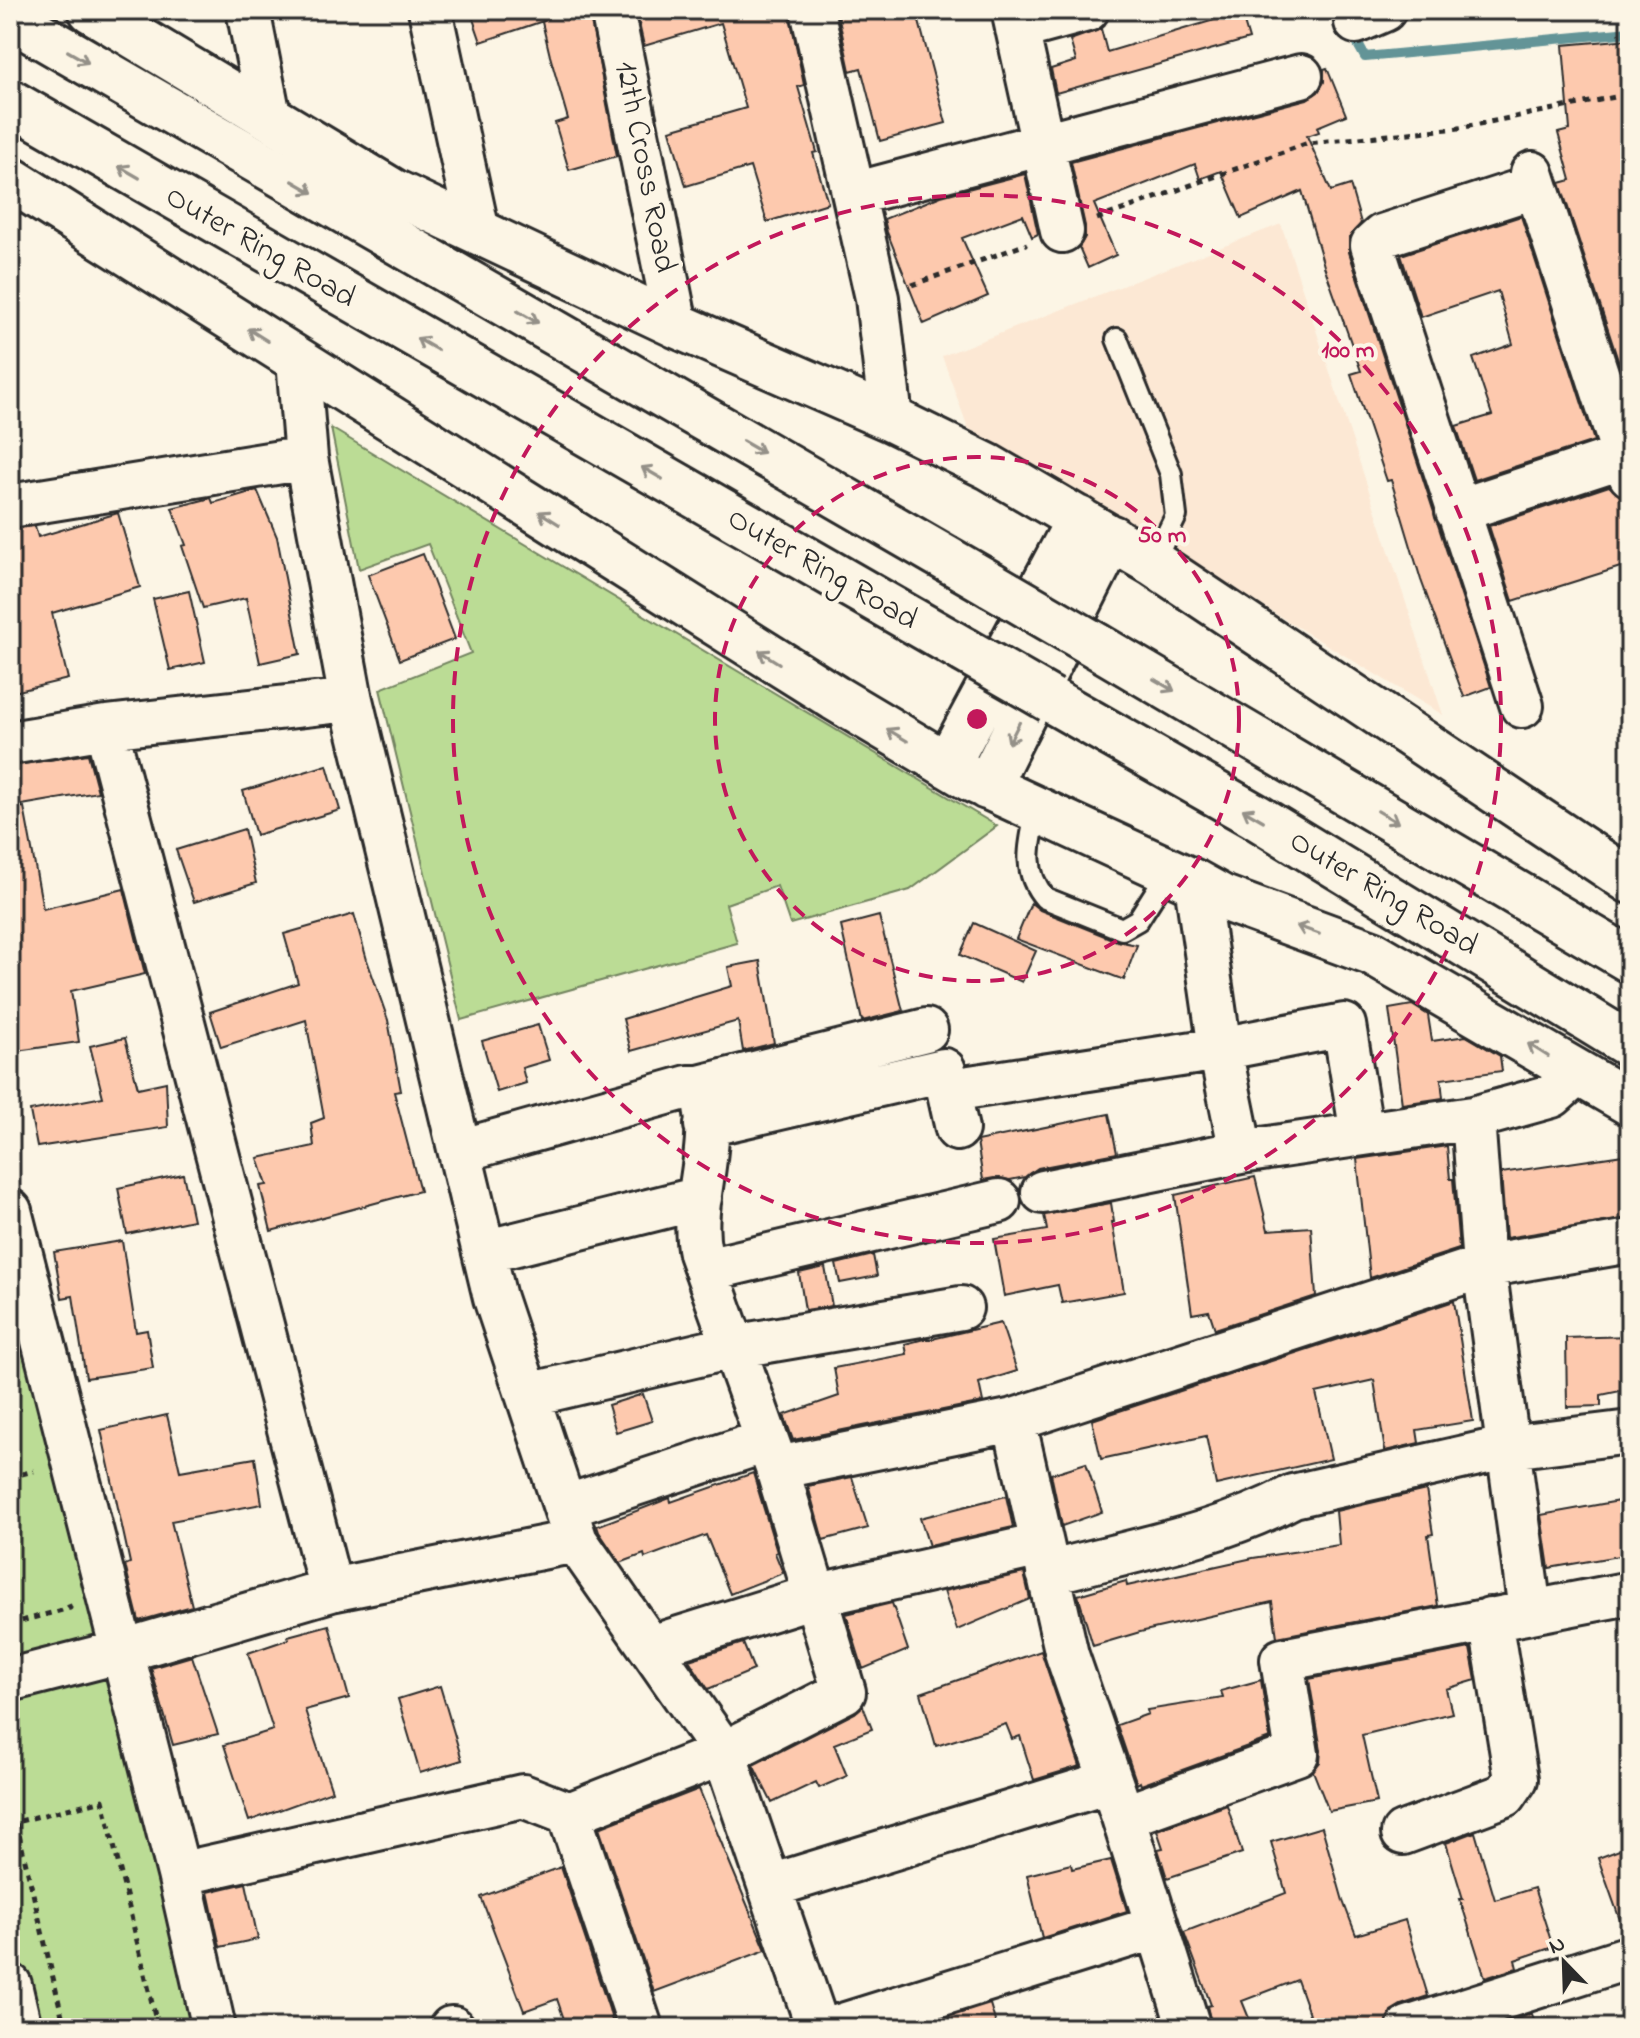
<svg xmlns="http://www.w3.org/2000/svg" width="1640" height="2038" font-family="'Indie Flower',sans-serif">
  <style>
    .built { fill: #fce8d4 }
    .green { fill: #bbdc95; stroke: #738460; stroke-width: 2 }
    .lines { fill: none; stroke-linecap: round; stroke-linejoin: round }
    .stream { stroke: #639497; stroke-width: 10 }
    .building { fill: #fdc9ae; stroke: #2b2b2b; stroke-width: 2 }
    .service-casing { stroke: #2b2b2b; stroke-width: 26 }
    .minor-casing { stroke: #2b2b2b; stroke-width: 48 }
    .tertiary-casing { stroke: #2b2b2b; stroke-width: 50 }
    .trunk-casing { stroke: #2b2b2b; stroke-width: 50 }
    .path { stroke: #2b2b2b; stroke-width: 5; stroke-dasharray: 6 6; stroke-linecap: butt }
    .service { stroke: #fcf5e5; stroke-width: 20 }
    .minor { stroke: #fcf5e5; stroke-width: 42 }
    .tertiary { stroke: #fcf5e5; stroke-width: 44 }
    .trunk { stroke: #fcf5e5; stroke-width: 44 }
    .trunk-bridge-casing { stroke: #2b2b2b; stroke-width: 50; stroke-linecap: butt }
    .trunk-bridge { stroke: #fcf5e5; stroke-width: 44 }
    .oneway { stroke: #949088 }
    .ring { fill: none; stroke: #c2185b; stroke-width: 4; stroke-dasharray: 14 10 }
    .labels { text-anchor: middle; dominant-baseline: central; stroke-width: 8; stroke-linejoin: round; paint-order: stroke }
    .street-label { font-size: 32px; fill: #2b2b2b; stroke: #fcf5e5 }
    .centre { fill: #c2185b; stroke: #fcf5e5; stroke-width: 4 }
    .ring-label { font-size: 24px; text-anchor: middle; font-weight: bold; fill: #c2185b; stroke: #fcf5e5; stroke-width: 8; stroke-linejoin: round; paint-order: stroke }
  </style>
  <rect width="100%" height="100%" fill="#fcf5e5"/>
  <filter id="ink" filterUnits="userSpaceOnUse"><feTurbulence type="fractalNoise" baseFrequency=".0125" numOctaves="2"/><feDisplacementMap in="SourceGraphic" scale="16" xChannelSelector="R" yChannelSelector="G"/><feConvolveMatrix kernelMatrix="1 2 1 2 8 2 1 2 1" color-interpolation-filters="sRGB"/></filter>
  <g filter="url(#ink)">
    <!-- built -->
    <path class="built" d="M1281 224 1443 715 968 428 942 356Z"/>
    <!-- green -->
    <path class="green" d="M331 428 997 826 910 890 790 924 777 886 726 904 737 943 461 1020 380 689 471 653 428 544 359 569Z
      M10 1211 214 2028H20L10 1985Z"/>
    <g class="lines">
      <!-- stream -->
      <path class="stream" d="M1339 10 1365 57 1630 32"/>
    </g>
    <!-- building -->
    <path class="building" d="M470 10H560L561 15 575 10H589L617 156 569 170 555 123 568 119 550 56 542 22 546 20 481 42Z
      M636 10H789L804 85 798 87 817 152 813 153 828 203 767 222 750 167 686 186 670 130 746 108 721 23 644 46Z
      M837 10H916L946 123 880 141 861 68 850 71Z
      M1241 12 1249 39 1056 93 1051 69 1076 61 1070 40 1101 29 1107 52Z
      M1630 39V397L1560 183 1571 180 1558 133 1570 130 1563 45Z
      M1327 68 1346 115 1317 127 1319 132 1307 136 1331 191 1350 185 1361 223 1349 238V252L1491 687 1464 697 1421 580 1391 480 1387 481 1351 374 1361 371 1324 266 1302 191 1241 218 1221 171 1200 179 1195 164 1094 204 1116 255 1088 268 1079 247 1085 237V226L1071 162 1307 99 1318 92 1324 82V69Z
      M1025 174 1038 234 1032 237 1023 215 962 238 988 296 924 324 887 232 884 219 941 196Z
      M1521 216 1594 441 1474 480 1456 426 1492 415 1473 358 1513 344 1498 291 1421 317 1401 255Z
      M1609 486 1621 496 1630 525V564L1513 601 1489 526Z
      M257 490 277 537 300 654 260 663 246 598 203 608 182 546 186 545 172 508 211 498 213 503Z
      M118 513 140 587 52 613 68 679 10 693V529L35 526 38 537Z
      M423 554 455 639 400 660 368 575Z
      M189 591 205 662 170 670 153 599Z
      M88 754 98 792 10 807V766Z
      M327 765 340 810 256 835 243 791Z
      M24 807 43 909 124 889 145 974 71 991 79 1042 16 1051 10 1016V808Z
      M244 829 256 883 194 902 176 850Z
      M1031 903 1040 910 1117 941 1137 945 1124 980 1016 939Z
      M354 914 367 960 388 1020 401 1091 394 1092 420 1191 271 1231 260 1186 267 1185 258 1158 314 1146 311 1123 324 1118 306 1020 221 1047 210 1012 298 983 284 934Z
      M879 916 903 1011 862 1021 841 926Z
      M974 923 1036 951 1022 982 960 955Z
      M760 961 774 1043 743 1051 738 1021 631 1051 623 1019 732 986 728 967Z
      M1412 1005 1428 1015 1432 1041 1466 1036 1500 1056 1502 1071 1441 1079 1443 1098 1402 1104 1389 1009Z
      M538 1025 549 1060 522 1068 526 1083 497 1092 482 1041Z
      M125 1038 138 1088 166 1082 168 1127 37 1147 30 1111 103 1097 90 1046Z
      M1109 1114 1117 1153 1038 1168 1025 1177 1010 1180 994 1178 983 1180 977 1141Z
      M1447 1146 1450 1179H1453L1459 1249 1370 1278 1357 1159Z
      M1630 1154V1218L1506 1238 1501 1173Z
      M183 1174 193 1220 127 1234 118 1188Z
      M1255 1177 1268 1230 1311 1227 1316 1296 1215 1329 1209 1311 1192 1314 1175 1195Z
      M1111 1203 1114 1222H1112L1124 1292 1062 1303 1058 1285 1004 1296 994 1239 1047 1230 1044 1215Z
      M122 1241 136 1332 147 1330 153 1368 86 1378 73 1296 62 1298 54 1252Z
      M873 1255 877 1276 840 1283 836 1264Z
      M825 1267 832 1306 805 1310 799 1273Z
      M1454 1301 1473 1421 1417 1430 1419 1443 1385 1451 1374 1380 1316 1393 1331 1459 1216 1485 1206 1436 1101 1459 1092 1420Z
      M1001 1323 1017 1371 979 1383 983 1402 793 1440 784 1415 839 1396 834 1368 907 1354 905 1344 924 1339H932Z
      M1630 1336V1389L1601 1395V1406L1567 1407 1566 1338Z
      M643 1394 652 1421 616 1432 608 1405Z
      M167 1415 180 1471 255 1458 262 1504 171 1521 192 1606 139 1621 125 1565 130 1563 101 1430Z
      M1086 1463 1102 1512 1062 1526 1051 1474Z
      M753 1473 777 1552 775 1553 783 1573 730 1594 706 1535 645 1558 644 1554 620 1563 599 1532 597 1526 670 1498 671 1502Z
      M852 1477 868 1528 823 1540 808 1486Z
      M1426 1490 1433 1534 1428 1535 1438 1606 1277 1637 1272 1602 1140 1632 1093 1646 1078 1595 1126 1581 1127 1586 1253 1558 1339 1545 1336 1511Z
      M1006 1496 1013 1527 929 1546 920 1518Z
      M1630 1499V1554L1549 1568 1541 1515Z
      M1024 1573 1030 1599 957 1630 944 1591Z
      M892 1603 908 1650 863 1669 846 1614Z
      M329 1625 349 1698 305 1710 332 1791 249 1821 224 1745 273 1730 248 1653 289 1639 288 1636Z
      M743 1643 754 1670 708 1689 689 1660Z
      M1470 1648 1476 1680 1446 1689 1452 1713 1362 1735 1377 1802 1329 1811 1313 1771 1320 1762 1321 1750 1309 1679Z
      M1041 1651 1080 1766 1034 1780 1020 1736 1012 1739 1006 1724 936 1746 921 1693Z
      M192 1656 218 1734 173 1745 151 1668Z
      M1261 1680 1270 1738 1141 1785 1140 1782 1137 1784 1117 1725 1148 1714 1147 1710 1223 1698 1221 1691Z
      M440 1686 462 1760 420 1773 398 1699Z
      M863 1706 872 1729 834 1744 847 1776 819 1788 816 1782 772 1803 753 1765 855 1713Z
      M699 1789 766 1950 654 1992 599 1828Z
      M1227 1805 1242 1853 1167 1878 1158 1849 1163 1848 1157 1830Z
      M1322 1827 1343 1901 1356 1935 1405 1920 1428 1996 1401 2005 1391 2011 1385 2028H1314L1297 1980 1242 2001 1253 2028H1212L1207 2006 1211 2005 1184 1932 1286 1893 1271 1842Z
      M1475 1832 1495 1900 1534 1888 1553 1947 1515 1960 1517 1968 1485 1978 1460 1899H1463L1446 1843Z
      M1630 1846V1934H1625L1598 1858Z
      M1111 1860 1127 1911 1042 1938 1027 1875 1071 1864 1072 1869Z
      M561 1867 609 2009 614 2028H567L557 1999 524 2011 481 1897Z
      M246 1883 258 1939 220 1947 208 1892Z
      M990 2004 997 2028H914Z
      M1532 2014 1536 2028H1487Z"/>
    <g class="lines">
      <defs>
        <path id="service" d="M1117 339 1171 474 1176 516 1153 563
          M1037 810C1030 842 1021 871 1045 898L1122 929 1138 920 1169 871"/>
        <path id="minor" d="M248 10 269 116
          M430 10 478 232
          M612 10 676 325
          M812 10 877 298 891 419
          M1013 10 1062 231
          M1356 22 1384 10
          M1017 29 1087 10
          M1532 173 1630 475
          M854 194 1301 76
          M298 360 306 458
          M10 506 306 458 351 700 495 1298 576 1541 724 1753 818 2028
          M1457 511 1624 456
          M1522 706 1372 245 1382 236 1536 186
          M106 727 331 1590
          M10 743 106 727 351 700
          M1196 883 1220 1049 1241 1152
          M970 1087 1220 1049 1344 1025 1362 1134
          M1473 1118 1552 1096 1577 1074
          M706 1125 944 1070 957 1129
          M460 1151 688 1087H699L926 1030
          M1043 1192 1241 1152 1473 1118 1484 1266 1630 1241
          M10 1211 179 1874 214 2028
          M484 1252 700 1198
          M706 1270 999 1201
          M528 1395 732 1347 961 1308
          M1014 1420 1067 1655 1123 1817
          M777 1468 1014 1420 1484 1266 1530 1611
          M565 1507 766 1441
          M1048 1573C1130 1551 1218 1536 1293 1496L1509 1447 1630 1432
          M651 1647 814 1596 1041 1545
          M10 1680 123 1651 331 1590 576 1541
          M569 1814 724 1753 844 1692 777 1468 700 1253C688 1198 722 1140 699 1087
          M1403 1833 1505 1795 1516 1779 1490 1619
          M179 1874 523 1796 569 1814 641 2028
          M771 1886 1109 1782
          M10 1985 20 2028
          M451 2028H453
          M833 2028 1157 1927
          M1189 2028 1123 1817 1297 1754 1282 1660 1630 1593
          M1408 2028 1630 1957"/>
        <path id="tertiary" d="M91 10 394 192 676 325 891 419 989 467 1153 563 1630 881
          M10 179 835 698 971 779 1196 883 1223 898 1372 953 1630 1103
          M947 765 1079 519
          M987 787 1112 538"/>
        <path id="trunk" d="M10 18 992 585
          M10 102 964 650
          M1097 646 1630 960
          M1051 700 1255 816 1630 1045"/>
      </defs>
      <!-- service casing -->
      <use href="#service" class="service-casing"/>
      <!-- minor casing -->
      <use href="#minor" class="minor-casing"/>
      <!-- tertiary casing -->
      <use href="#tertiary" class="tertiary-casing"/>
      <!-- trunk casing -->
      <use href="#trunk" class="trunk-casing"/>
      <!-- path -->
      <path class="path" d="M1097 219 1308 143 1459 128 1630 94
        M912 285 1027 244
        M10 1477 34 1471
        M10 1624 70 1608 68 1603
        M65 2028 16 1822 103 1800 158 2028"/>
      <!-- service -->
      <use href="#service" class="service"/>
      <!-- minor -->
      <use href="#minor" class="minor"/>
      <!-- tertiary -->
      <use href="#tertiary" class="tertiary"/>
      <!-- trunk -->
      <use href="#trunk" class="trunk"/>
      <defs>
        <path id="trunk-bridge" d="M992 585 1097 646
          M964 650 1051 700"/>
      </defs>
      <!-- trunk-bridge casing -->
      <use href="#trunk-bridge" class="trunk-bridge-casing"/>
      <!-- trunk-bridge -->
      <use href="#trunk-bridge" class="trunk-bridge"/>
    </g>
    <!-- one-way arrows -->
    <defs><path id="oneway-shaft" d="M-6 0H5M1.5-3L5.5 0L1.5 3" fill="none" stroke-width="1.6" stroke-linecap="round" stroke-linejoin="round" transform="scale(2)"/></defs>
    <g class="oneway">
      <use href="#oneway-shaft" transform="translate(78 57) rotate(30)"/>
      <use href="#oneway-shaft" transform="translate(129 172) rotate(-150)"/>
      <use href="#oneway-shaft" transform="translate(303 187) rotate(30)"/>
      <use href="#oneway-shaft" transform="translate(528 317) rotate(30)"/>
      <use href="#oneway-shaft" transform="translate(258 335) rotate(-148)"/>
      <use href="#oneway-shaft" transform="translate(427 344) rotate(-150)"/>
      <use href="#oneway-shaft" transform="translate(753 447) rotate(30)"/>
      <use href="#oneway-shaft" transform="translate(652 473) rotate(-150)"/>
      <use href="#oneway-shaft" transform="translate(549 518) rotate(-148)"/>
      <use href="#oneway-shaft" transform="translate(769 657) rotate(-148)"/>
      <use href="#oneway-shaft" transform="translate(1164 685) rotate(30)"/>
      <use href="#oneway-shaft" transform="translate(1014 733) rotate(117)"/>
      <use href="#oneway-shaft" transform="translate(897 735) rotate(-149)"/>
      <use href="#oneway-shaft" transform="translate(1253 815) rotate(-150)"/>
      <use href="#oneway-shaft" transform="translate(1388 817) rotate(31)"/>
      <use href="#oneway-shaft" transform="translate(1308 930) rotate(-160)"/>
      <use href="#oneway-shaft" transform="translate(1538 1050) rotate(-148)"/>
    </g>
  </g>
  <!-- distance rings -->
  <g class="ring">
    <circle cx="977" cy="719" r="262"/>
    <circle cx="977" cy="719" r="524"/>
  </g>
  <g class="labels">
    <!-- street labels -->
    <g class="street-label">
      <text transform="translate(644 167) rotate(79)">12th Cross Road</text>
      <text transform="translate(260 248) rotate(30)">Outer Ring Road</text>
      <text transform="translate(822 570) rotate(30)">Outer Ring Road</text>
      <text transform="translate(1383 894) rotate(31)">Outer Ring Road</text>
    </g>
  </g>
  <circle cx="977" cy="719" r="12" class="centre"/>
  <g class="ring-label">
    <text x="1348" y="357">100 m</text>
    <text x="1162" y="542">50 m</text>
  </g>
  <!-- margin -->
  <rect width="1640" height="2038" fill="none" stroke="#fcf5e5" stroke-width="40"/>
  <rect x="20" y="20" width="1600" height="1998" fill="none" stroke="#2b2b2b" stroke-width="3" filter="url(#ink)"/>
  <!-- north arrow -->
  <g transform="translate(1564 1962) rotate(337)" stroke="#fcf5e5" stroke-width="6" paint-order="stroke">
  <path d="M0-6L14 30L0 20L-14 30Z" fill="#2b2b2b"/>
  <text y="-12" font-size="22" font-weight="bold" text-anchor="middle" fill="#2b2b2b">N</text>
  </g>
</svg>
